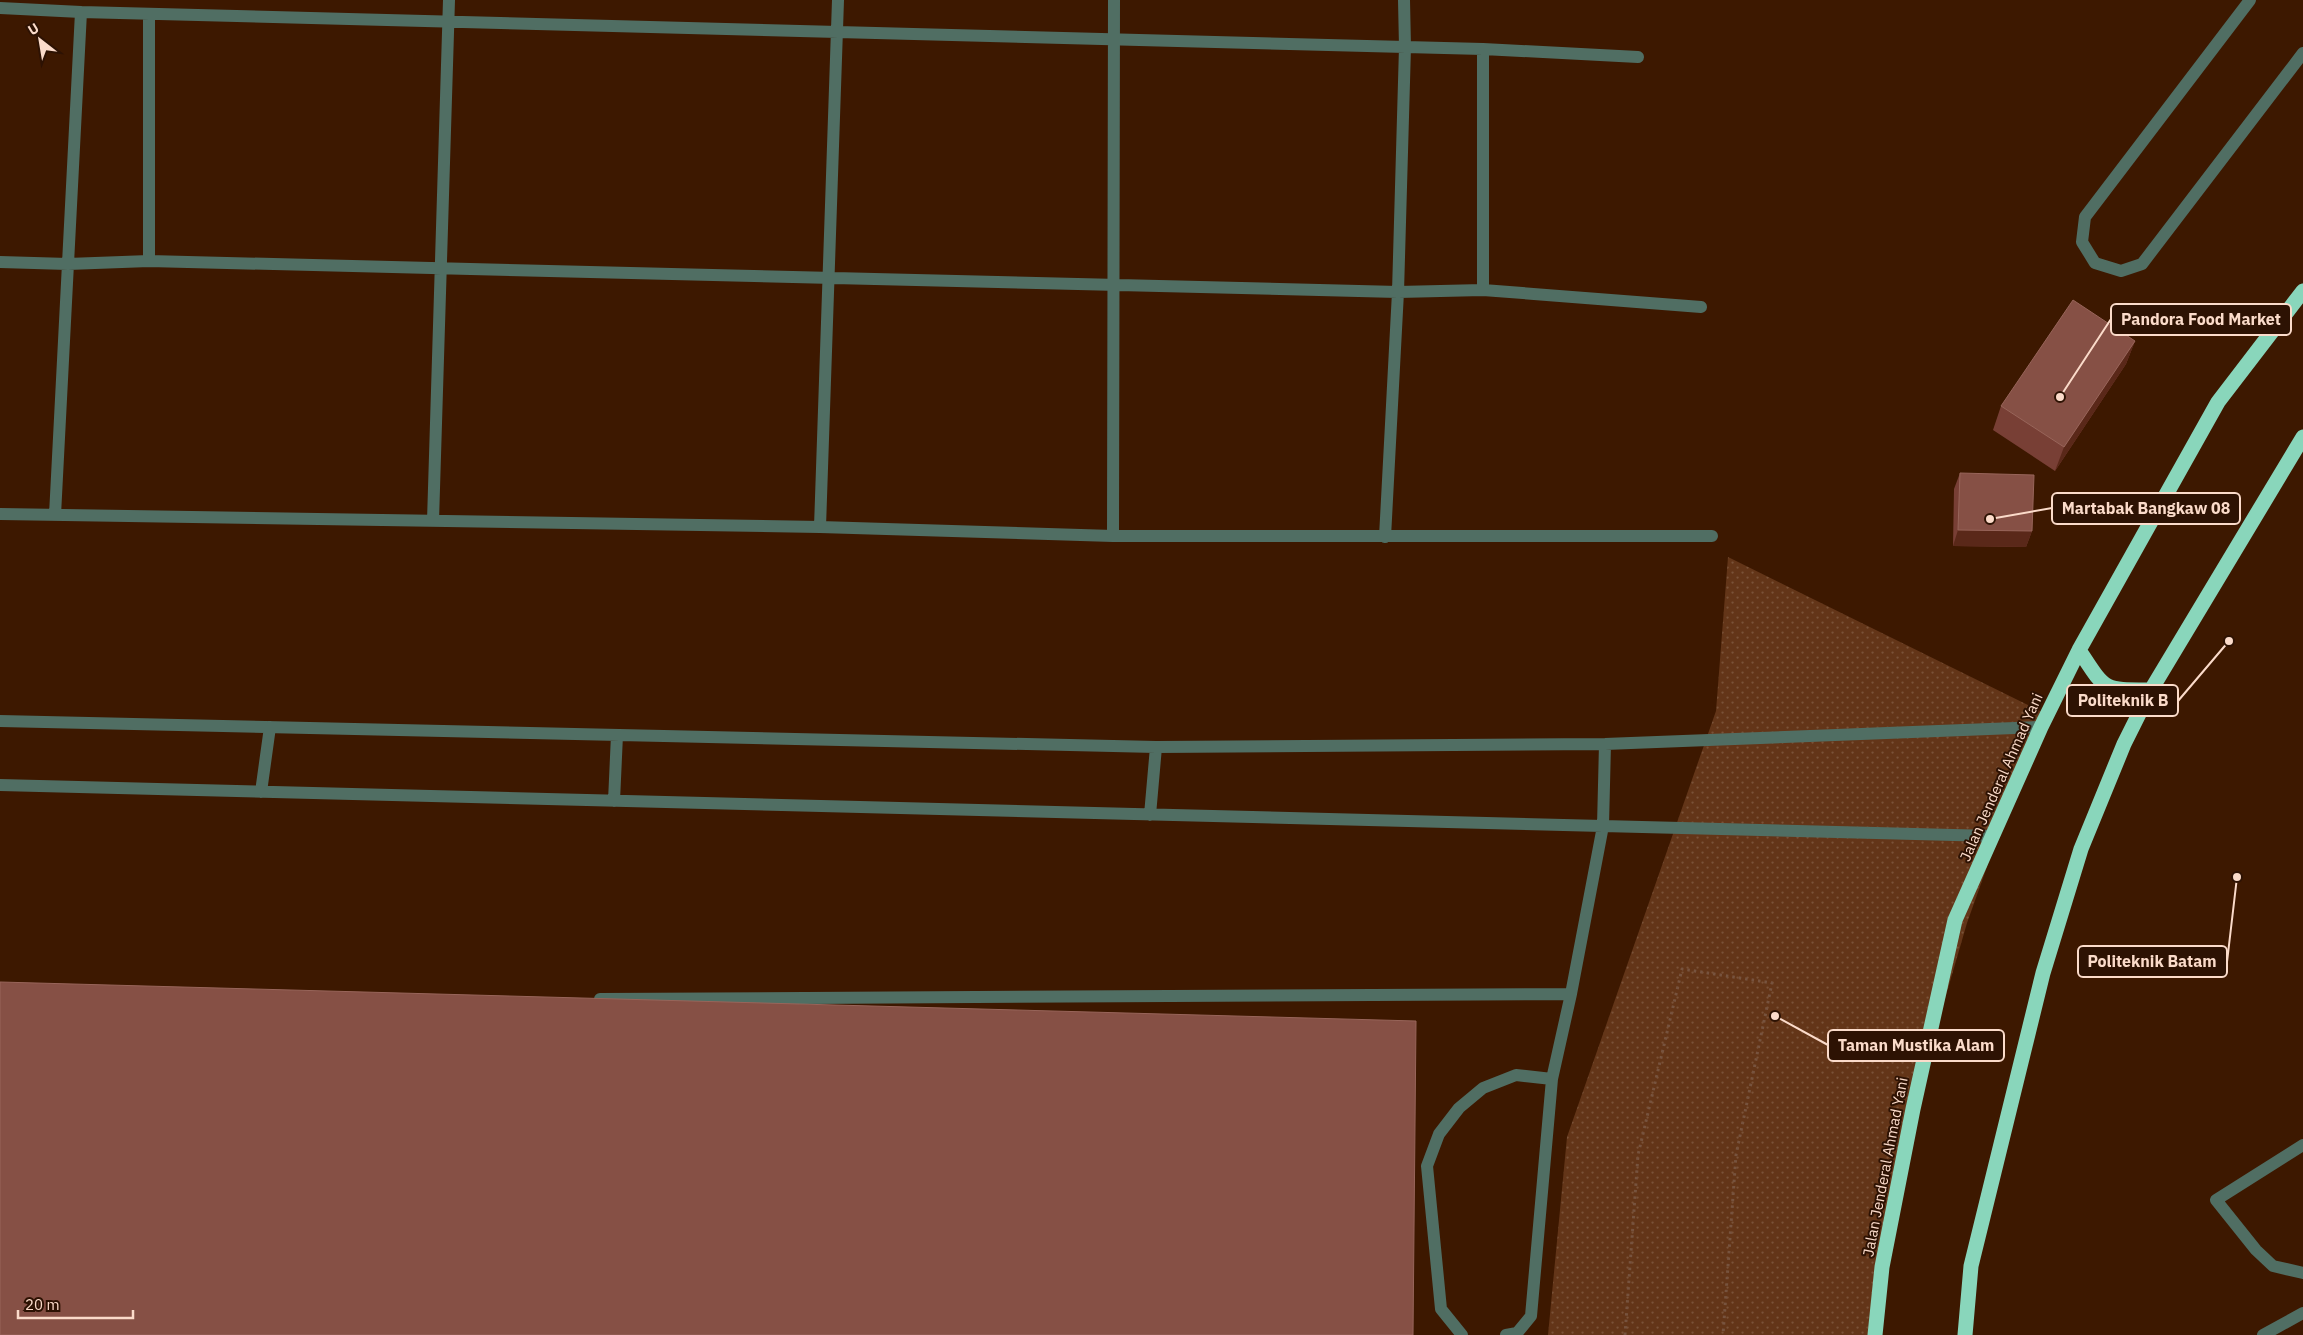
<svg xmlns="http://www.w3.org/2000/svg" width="2303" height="1335" font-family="'IBM Plex Sans',sans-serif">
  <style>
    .green { fill: url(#green-dots) }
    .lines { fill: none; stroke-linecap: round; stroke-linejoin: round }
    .path { stroke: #77533e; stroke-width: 3; stroke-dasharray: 2.5 4; stroke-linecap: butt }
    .minor { stroke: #506e63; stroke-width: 12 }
    .highway { stroke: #89d6bb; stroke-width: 15 }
    .wall { fill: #783f35 }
    .shaded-wall { fill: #5a2819 }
    .building { fill: #865045; stroke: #98655a }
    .labels { text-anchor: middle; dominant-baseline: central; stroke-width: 4; stroke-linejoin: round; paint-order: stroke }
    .street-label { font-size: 15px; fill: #fbdbca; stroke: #2d1203 }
    .leader { fill: none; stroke: #fbdbca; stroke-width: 2 }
    .callout-dot { fill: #fbdbca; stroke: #2d1203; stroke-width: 2 }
    .callout { fill: #2d1203; stroke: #fbdbca; stroke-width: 2 }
    .callout-label { font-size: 16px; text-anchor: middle; font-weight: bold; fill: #fbdbca }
  </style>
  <defs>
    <pattern id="green-dots" width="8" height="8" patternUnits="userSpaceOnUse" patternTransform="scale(1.25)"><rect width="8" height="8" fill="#633518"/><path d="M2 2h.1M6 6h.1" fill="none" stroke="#7a5238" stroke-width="1.8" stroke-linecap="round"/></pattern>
  </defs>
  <rect width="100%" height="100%" fill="#3d1800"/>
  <!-- green -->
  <path class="green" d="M1728 557 2042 712 1967 923 1913 1109 1875 1335H1548L1567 1137 1716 711Z"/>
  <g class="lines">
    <!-- path -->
    <path class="path" d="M1625 1335 1638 1155 1682 969 1772 983 1736 1155 1723 1335"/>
    <!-- minor -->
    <path class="minor" d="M2250 0 2085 217 2082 242 2095 263 2121 271 2142 264 2303 53
      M0 8 81 12 1483 49 1638 57
      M149 14V261
      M1483 49V290
      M0 262 68 264 149 261 1398 292 1483 290 1701 307
      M0 514 820 527 1113 536H1712
      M55 515 81 12
      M433 521 449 0
      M820 527 838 0
      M1113 536 1114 0
      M1385 537 1398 292 1405 47 1404 0
      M0 721 1156 747 1605 744 2041 727
      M0 785 1993 836
      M261 792 270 727
      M614 801 617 735
      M1150 815 1156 747
      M600 999 1571 994 1603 826 1605 744
      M2303 1145 2216 1200 2256 1250 2273 1266 2303 1273
      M1462 1335 1441 1309 1427 1166 1439 1134 1459 1108 1483 1088 1516 1075 1552 1079
      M1506 1335 1517 1333 1531 1316 1552 1079 1571 994
      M2263 1335 2303 1313"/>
    <!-- highway -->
    <path class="highway" d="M2079 650C2106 691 2102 690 2151 690
      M1875 1335 1882 1267 1913 1109 1955 920 2041 727 2079 650 2218 402 2303 291
      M1965 1335 1971 1266 2043 973 2081 849 2124 744 2151 690 2303 437"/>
  </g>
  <!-- wall -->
  <path class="wall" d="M2135 341 2126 364 2055 471 1993 430 2001 406Z
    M1960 473 2032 531 2026 547 1953 546 1954 489Z"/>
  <!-- shaded-wall -->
  <path class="shaded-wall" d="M2135 341 2126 364 2055 471 2064 447Z
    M1958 530 2032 531 2026 547 1953 546Z"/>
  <!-- building -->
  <path class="building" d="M2073 300 2135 341 2064 447 2001 406Z
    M1960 473 2034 475 2032 531 1958 530Z
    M0 982 1416 1021 1413 1335H0Z"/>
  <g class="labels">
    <!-- street labels -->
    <g class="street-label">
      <text transform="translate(2001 777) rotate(-66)">Jalan Jenderal Ahmad Yani</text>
      <text transform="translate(1885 1167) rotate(-79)">Jalan Jenderal Ahmad Yani</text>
    </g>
  </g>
  <!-- callouts -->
  <path class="leader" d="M2060 397L2111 319M1990 519L2052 508M2229 641L2178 701M2237 877L2227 962M1775 1016L1828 1045"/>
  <g class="callout-dot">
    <circle cx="2060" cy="397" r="5"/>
    <circle cx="1990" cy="519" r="5"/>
    <circle cx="2229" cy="641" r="5"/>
    <circle cx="2237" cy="877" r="5"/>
    <circle cx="1775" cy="1016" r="5"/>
  </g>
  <g class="callout">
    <rect x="2111" y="304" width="180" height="31" rx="5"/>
    <rect x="2052" y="493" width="188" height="31" rx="5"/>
    <rect x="2067" y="685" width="111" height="31" rx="5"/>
    <rect x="2078" y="946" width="149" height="31" rx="5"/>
    <rect x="1828" y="1030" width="176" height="31" rx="5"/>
  </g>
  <g class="callout-label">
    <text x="2201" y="325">Pandora Food Market</text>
    <text x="2146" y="514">Martabak Bangkaw 08</text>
    <text x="2123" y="706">Politeknik B</text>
    <text x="2152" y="967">Politeknik Batam</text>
    <text x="1916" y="1051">Taman Mustika Alam</text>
  </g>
  <!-- north arrow -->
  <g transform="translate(40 40) rotate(329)" stroke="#2d1203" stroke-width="4" paint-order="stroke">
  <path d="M0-4L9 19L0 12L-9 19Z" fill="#fbdbca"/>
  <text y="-8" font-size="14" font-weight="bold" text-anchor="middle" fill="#fbdbca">U</text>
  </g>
  <!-- scale -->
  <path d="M18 1310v8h115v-8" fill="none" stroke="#fbdbca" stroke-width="2.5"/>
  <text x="25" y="1310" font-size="15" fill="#fbdbca" stroke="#2d1203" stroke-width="4" paint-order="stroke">20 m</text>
</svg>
